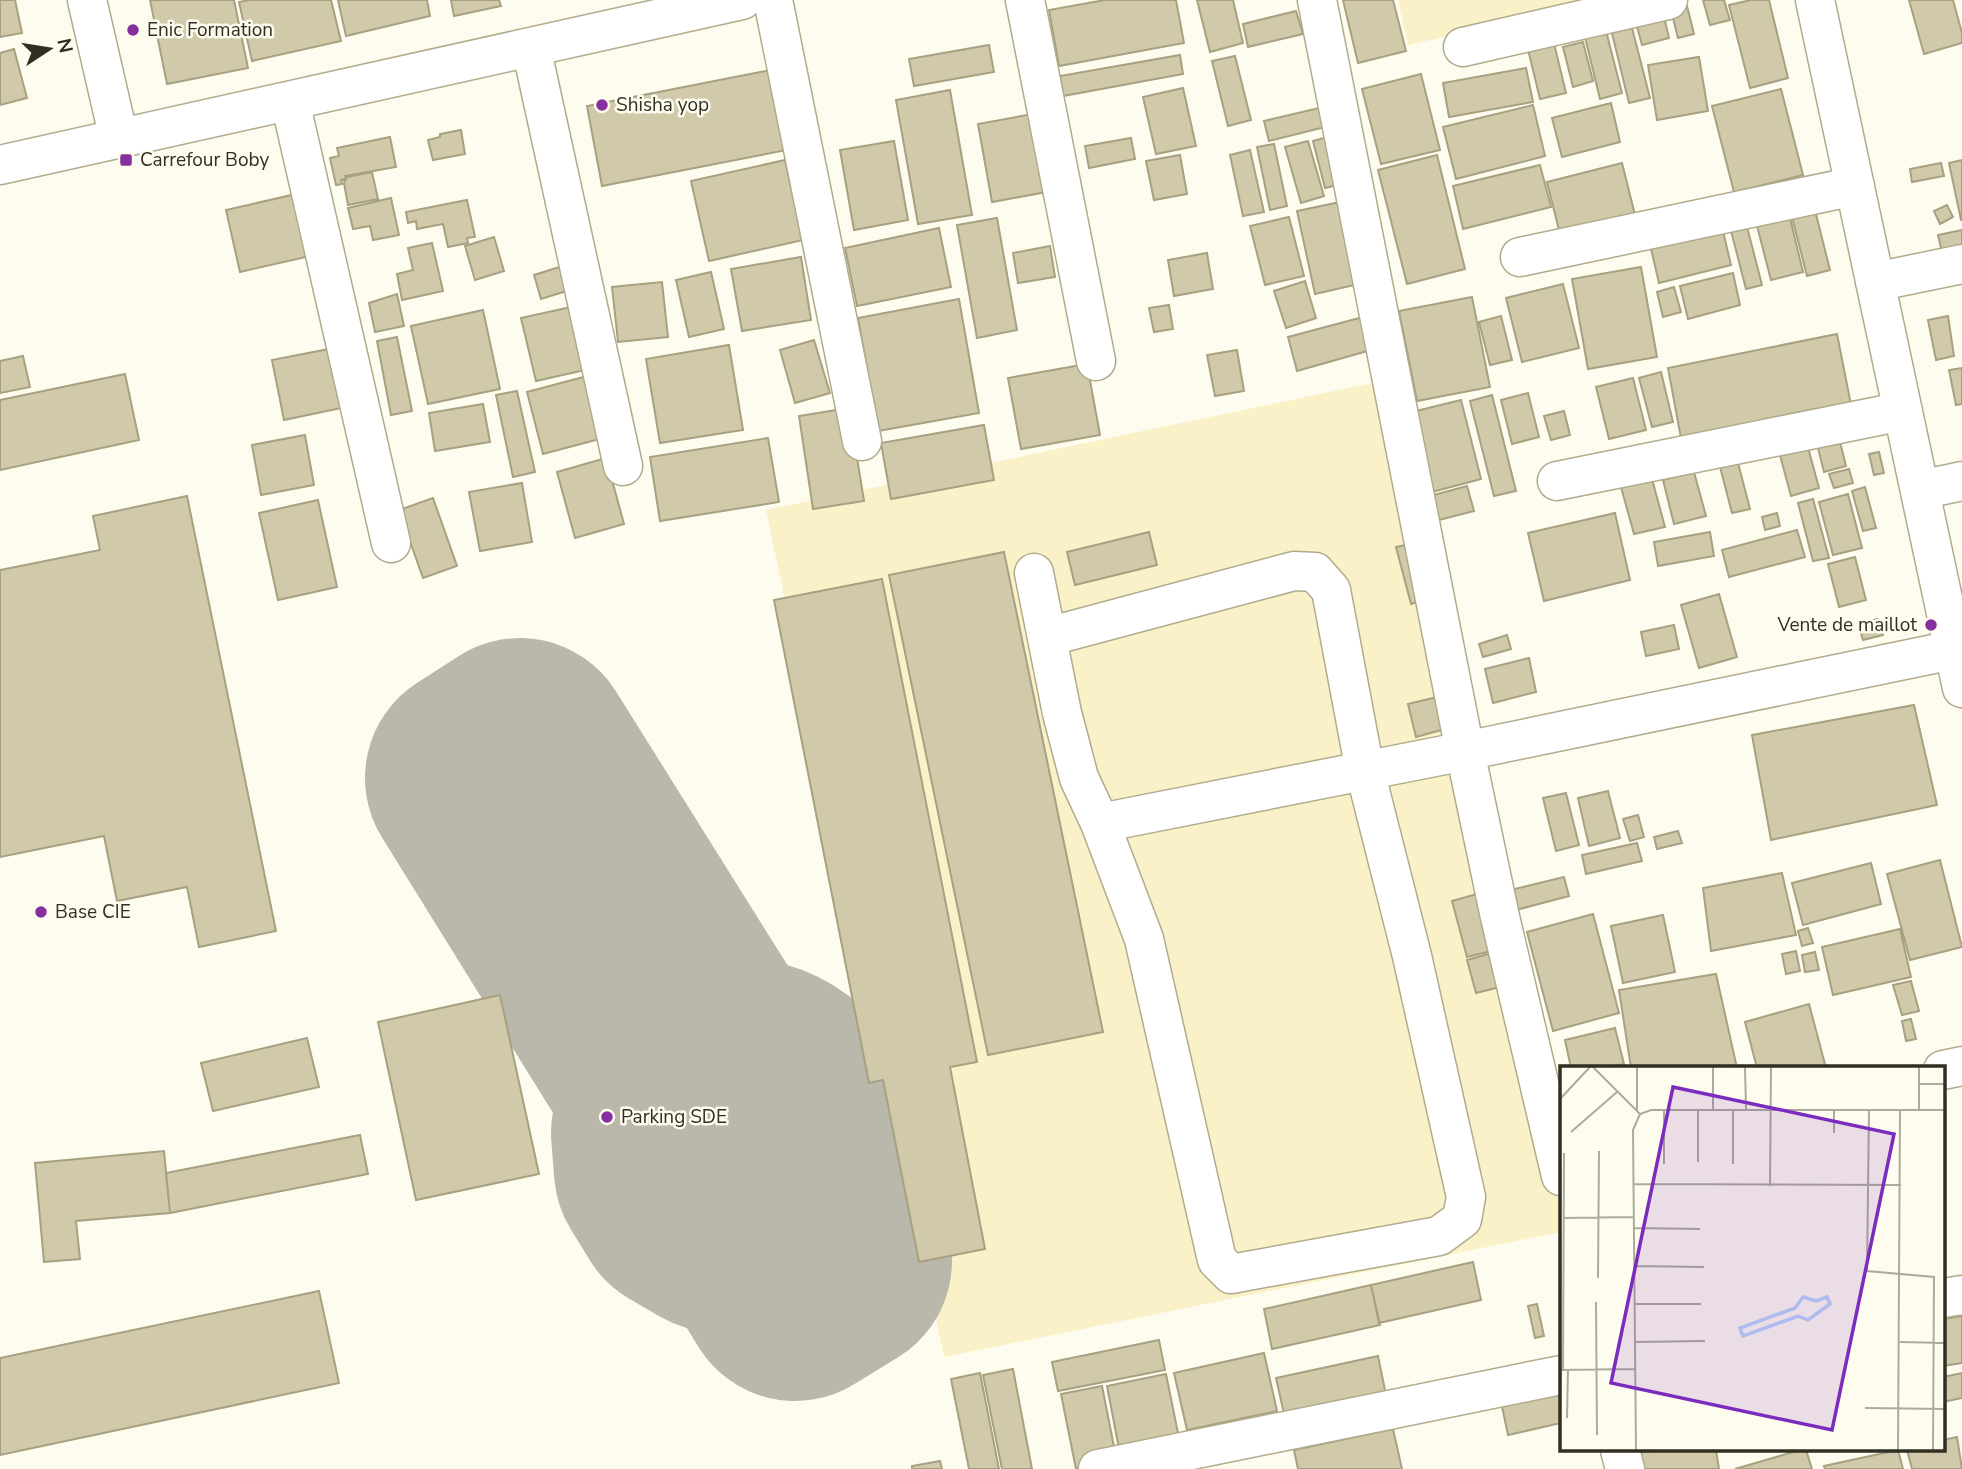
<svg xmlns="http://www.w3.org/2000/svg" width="1962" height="1469" font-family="'Nunito Sans',sans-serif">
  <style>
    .built { fill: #faf1c8 }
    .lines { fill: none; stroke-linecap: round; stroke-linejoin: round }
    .runway { stroke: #bab8aa; stroke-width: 226 }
    .building { fill: #d1caaa; stroke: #a7a181; stroke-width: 2 }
    .minor-casing { stroke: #b1ab8c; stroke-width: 41 }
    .minor { stroke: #fff; stroke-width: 38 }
    .poi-dot { fill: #85309e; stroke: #fefcee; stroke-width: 2.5 }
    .labels { text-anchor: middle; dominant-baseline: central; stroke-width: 5; stroke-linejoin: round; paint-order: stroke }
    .poi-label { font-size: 19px; fill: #312e22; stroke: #fefcee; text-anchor: start }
    .inset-river { fill: none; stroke: #bad4fa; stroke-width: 3.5 }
    .inset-road { fill: none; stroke: #acaa9c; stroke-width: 2 }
    .view { fill: #7b2cbf; fill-opacity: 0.15; stroke: #7b2cbf; stroke-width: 3.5 }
    .inset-edge { fill: none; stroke: #312e22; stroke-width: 3.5 }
  </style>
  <rect width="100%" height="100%" fill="#fefcee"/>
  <!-- built -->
  <path class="built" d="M1398 0H1613L1408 45Z
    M1396 378 1561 1123V1232L944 1357 766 510Z"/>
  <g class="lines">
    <!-- runway -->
    <path class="runway" d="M520 751 721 1072C731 1072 744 1070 754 1073 794 1084 819 1123 811 1164 809 1174 801 1185 797 1194L839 1261 795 1288 753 1220 717 1219 686 1201 667 1170 664 1133 678 1100 478 778Z"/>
  </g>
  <!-- building -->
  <path class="building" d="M0 0H15L22 33 0 37Z
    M150 0H234L248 68 167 84Z
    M249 0H331L341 41 252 61 239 2Z
    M338 0H427L430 16 346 36Z
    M451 0H499L501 6 454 16Z
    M1105 0H1176L1184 43 1059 66 1049 10Z
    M1197 0H1233L1243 43 1210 52Z
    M1343 0H1393L1406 51 1358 63Z
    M1703 0H1724L1730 20 1710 25Z
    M1751 0H1769L1788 78 1750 88 1729 5Z
    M1909 0H1953L1962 33V43L1924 54Z
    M1686 2 1694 34 1678 38 1670 6Z
    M1662 8 1669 38 1642 45 1634 15Z
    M1296 11 1303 34 1248 47 1243 24Z
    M1604 23 1622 93 1600 99 1583 29Z
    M1631 24 1650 98 1629 103 1611 29Z
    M1551 31 1566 93 1540 99 1525 37Z
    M1583 42 1593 81 1573 87 1563 47Z
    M989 45 994 72 914 86 909 59Z
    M14 49 27 98 0 105V53Z
    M1180 55 1183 74 1063 96 1060 76Z
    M1235 56 1251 120 1228 126 1212 61Z
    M1699 57 1708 111 1657 120 1648 65Z
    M781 68 797 148 602 186 587 106Z
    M1526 68 1533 102 1449 117 1443 83Z
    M1421 74 1440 150 1381 164 1362 89Z
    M1183 88 1196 146 1156 154 1143 97Z
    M1781 89 1803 175 1734 192 1712 106Z
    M950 90 972 215 918 224 896 100Z
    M1611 103 1620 142 1562 157 1552 118Z
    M1533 105 1545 156 1456 179 1443 127Z
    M1328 106 1333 125 1269 141 1264 121Z
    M1033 114 1047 192 992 202 978 124Z
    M461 130 465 154 433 160 428 140 440 137V134Z
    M1335 135 1347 183 1325 188 1313 141Z
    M390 137 396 167 345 176 346 179 341 180 342 184 336 185 330 158 339 156 337 148Z
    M1131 138 1135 159 1089 168 1085 146Z
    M894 141 908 220 854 230 840 150Z
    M1308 141 1324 196 1301 203 1285 147Z
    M1274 144 1287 206 1270 210 1257 147Z
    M1250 150 1264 212 1243 216 1230 155Z
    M1180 155 1187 194 1154 200 1146 161Z
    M1437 155 1465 269 1407 284 1378 170Z
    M785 160 803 240 709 261 691 181Z
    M1962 160V220H1961L1949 163Z
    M1622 163 1635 215 1560 234 1547 182Z
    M1941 163 1944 176 1912 182 1910 169Z
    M1540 165 1551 207 1463 229 1453 186Z
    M372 172 378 199 348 205 344 183 347 177Z
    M318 189 332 251 240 272 226 210Z
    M391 198 399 235 373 240 370 226 353 229 348 208Z
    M467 200 475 237 467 238 468 243 448 247 443 224 417 229 416 221 408 223 406 212Z
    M1345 201 1363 283 1315 294 1297 211Z
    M1947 205 1953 217 1940 224 1934 211Z
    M1815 210 1830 270 1807 276 1792 217Z
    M1789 214 1803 272 1771 280 1756 222Z
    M1289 217 1304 276 1265 285 1250 226Z
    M997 218 1017 330 977 338 957 225Z
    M1745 219 1762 285 1746 289 1729 223Z
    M1721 223 1731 265 1659 283 1649 240Z
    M939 228 951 287 857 306 845 248Z
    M1962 230V253L1943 257 1938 235Z
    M494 237 504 271 475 280 465 246Z
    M432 243 443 291 402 300 397 274 413 270 408 248Z
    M1050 246 1055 277 1018 283 1013 253Z
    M1207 253 1213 289 1174 296 1168 260Z
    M801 257 811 320 742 331 731 269Z
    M569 264 576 288 541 299 534 275Z
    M1641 267 1657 357 1588 369 1572 279Z
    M711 272 724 329 689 337 676 280Z
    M1733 273 1740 305 1688 319 1680 286Z
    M1305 281 1316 318 1286 328 1274 291Z
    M662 282 668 337 618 342 612 287Z
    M1563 284 1579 348 1522 362 1506 298Z
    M1674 287 1681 312 1663 317 1657 292Z
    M397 294 404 326 375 332 369 303Z
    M1472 297 1490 387 1417 401 1399 311Z
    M959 299 979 413 878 431 858 318Z
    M1169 305 1173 329 1154 332 1149 308Z
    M571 307 585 370 536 381 521 318Z
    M483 310 500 389 428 404 411 326Z
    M1501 316 1512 360 1490 365 1479 322Z
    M1948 316 1954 356 1936 360 1928 320Z
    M1363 317 1371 350 1297 371 1288 337Z
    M1837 334 1853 415 1681 438 1668 368Z
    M397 337 412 411 391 415 377 341Z
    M814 340 830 393 795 403 780 350Z
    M729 345 743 430 660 443 646 359Z
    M334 348 346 407 284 420 272 360Z
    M1237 350 1244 391 1215 396 1207 355Z
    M23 356 30 387 0 393V361Z
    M1087 364 1100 435 1021 449 1008 378Z
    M1962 368V404L1956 405 1949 370Z
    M1661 372 1673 422 1652 427 1639 378Z
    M125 374 139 440 0 470V400Z
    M591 375 607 437 543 454 527 392Z
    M1633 378 1646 430 1609 439 1596 387Z
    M517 391 535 472 513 477 496 395Z
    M1528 393 1539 437 1512 444 1501 400Z
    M1492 395 1516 491 1494 496 1470 401Z
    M1461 400 1481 479 1432 492 1412 412Z
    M483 404 490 442 435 451 429 413Z
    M849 408 864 501 813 509 799 416Z
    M1564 411 1570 435 1551 440 1544 416Z
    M984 425 994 480 891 499 881 443Z
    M1837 430 1846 466 1824 472 1815 436Z
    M305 435 314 485 261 495 252 445Z
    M768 438 779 502 660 521 650 457Z
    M1806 440 1819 488 1791 496 1778 448Z
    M1879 452 1884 473 1874 475 1869 454Z
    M1736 455 1750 509 1732 513 1718 459Z
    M606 458 624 524 575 538 557 472Z
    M1849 469 1853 483 1834 488 1829 474Z
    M1694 472 1706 516 1674 524 1663 480Z
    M1652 479 1665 527 1634 534 1621 487Z
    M522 483 532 542 480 551 469 492Z
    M1467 486 1474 511 1435 521 1430 496Z
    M1865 487 1876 528 1863 531 1852 491Z
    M1848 494 1862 548 1833 555 1819 502Z
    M187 496 276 931 199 947 187 887 117 901 104 836 0 857V570L100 550 93 516Z
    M433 498 457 566 423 578 399 510Z
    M1813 499 1829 558 1813 561 1798 503Z
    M318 500 337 587 278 600 259 513Z
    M1615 513 1630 580 1544 601 1528 533Z
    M1777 513 1780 526 1765 530 1762 517Z
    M1797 530 1805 557 1729 577 1722 550Z
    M1149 532 1157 565 1075 585 1067 552Z
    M1710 532 1714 556 1658 566 1654 542Z
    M1406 545 1420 601 1411 604 1396 547Z
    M1004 552 1103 1032 988 1055 889 575Z
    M1855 557 1866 600 1839 607 1828 564Z
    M882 579 977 1062 950 1067 985 1249 919 1262 883 1080 869 1083 774 600Z
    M1719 594 1737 657 1699 668 1681 605Z
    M1878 619 1883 635 1863 640 1858 624Z
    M1674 625 1679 649 1646 656 1641 632Z
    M1507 635 1511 649 1483 657 1479 644Z
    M1529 658 1536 692 1493 703 1485 669Z
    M1437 697 1445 729 1416 737 1408 704Z
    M1914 705 1937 805 1771 840 1752 735Z
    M1608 791 1620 838 1589 846 1578 798Z
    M1566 793 1579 845 1556 851 1543 798Z
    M1638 815 1644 837 1630 841 1623 819Z
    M1678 831 1682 843 1657 849 1654 837Z
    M1637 843 1642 861 1586 874 1582 855Z
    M1940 860 1962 947 1910 960 1887 874Z
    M1871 863 1881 904 1803 925 1792 883Z
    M1782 873 1796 935 1711 951 1703 888Z
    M1564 877 1569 896 1516 910 1511 890Z
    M1488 891 1503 948 1467 957 1452 901Z
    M1593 914 1619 1013 1553 1031 1527 932Z
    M1663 915 1675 972 1623 983 1611 926Z
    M1808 928 1813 943 1802 946 1798 931Z
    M1900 929 1911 977 1833 995 1822 947Z
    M1796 951 1800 971 1786 974 1782 954Z
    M1815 952 1819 970 1805 972 1802 955Z
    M1492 953 1508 985 1476 993 1467 960Z
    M1716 974 1737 1068H1631L1619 990Z
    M1911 981 1919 1011 1902 1015 1893 985Z
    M500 995 539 1174 416 1200 378 1022Z
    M1809 1004 1826 1068H1757L1745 1022Z
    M1911 1019 1916 1039 1906 1041 1902 1021Z
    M1615 1028 1624 1064 1605 1068H1571L1565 1040Z
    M307 1038 319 1087 213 1111 201 1063Z
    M360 1135 368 1174 170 1213 166 1173Z
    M164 1151 170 1213 76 1221 80 1259 44 1262 35 1163Z
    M1473 1262 1481 1300 1379 1323 1371 1285Z
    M1371 1285 1380 1325 1272 1349 1264 1309Z
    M319 1291 339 1383 0 1455V1358Z
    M1537 1304 1544 1336 1535 1338 1528 1306Z
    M1962 1316V1363L1943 1366V1319Z
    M1159 1340 1165 1370 1058 1391 1052 1362Z
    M1264 1353 1277 1411 1187 1430 1174 1373Z
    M1378 1356 1386 1395 1285 1418 1276 1378Z
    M1013 1369 1032 1469H1002L983 1375Z
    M980 1373 999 1469H969L951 1379Z
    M1962 1373V1398L1943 1402V1377Z
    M1166 1374 1179 1438 1121 1459 1107 1386Z
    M1561 1383V1423L1508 1435 1500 1397Z
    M1102 1386 1117 1462 1076 1469 1061 1394Z
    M1393 1429 1402 1469H1298L1294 1450Z
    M1957 1437 1962 1469H1912L1907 1450H1943V1440Z
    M1656 1450H1716L1719 1469H1641L1638 1453Z
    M1800 1450H1806L1812 1469H1735Z
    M1898 1450 1903 1469H1825L1824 1466Z
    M940 1461 942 1469H912V1466Z"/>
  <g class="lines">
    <defs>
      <path id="minor" d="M87 0 119 139
        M773 0 862 441
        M1025 0 1096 361
        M1317 0 1465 751 1500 917 1561 1176
        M1815 0 1962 688
        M531 47 623 466
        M1463 47 1668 0
        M290 101 391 543
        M0 165 742 0
        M1520 257 1855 186
        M1875 282 1962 264
        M1557 481 1903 411
        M1920 490 1962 481
        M1034 573 1062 713 1079 778 1100 823 1144 939 1217 1260 1231 1274 1439 1236 1462 1219 1466 1197 1412 956 1365 771 1331 590 1315 572 1294 571 1047 637
        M1100 823 1465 751 1962 648
        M1943 1070 1962 1066
        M1943 1298 1962 1295
        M1620 1450 1625 1469
        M1098 1469 1561 1375"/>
    </defs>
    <!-- minor casing -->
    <use href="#minor" class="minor-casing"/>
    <!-- minor -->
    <use href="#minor" class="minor"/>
  </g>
  <!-- markers -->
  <g class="poi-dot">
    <circle cx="133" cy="30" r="7"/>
    <circle cx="602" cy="105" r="7"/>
    <rect x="119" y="153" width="14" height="14" rx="3.5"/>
    <circle cx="1931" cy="625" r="7"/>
    <circle cx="41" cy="912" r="7"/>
    <circle cx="607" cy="1117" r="7"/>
  </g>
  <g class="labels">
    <!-- poi labels -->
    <g class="poi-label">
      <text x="147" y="30">Enic Formation</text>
      <text x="616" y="105">Shisha yop</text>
      <text x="140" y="160">Carrefour Boby</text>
      <text x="1917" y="625" text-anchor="end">Vente de maillot</text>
      <text x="55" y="912">Base CIE</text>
      <text x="621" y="1117">Parking SDE</text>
    </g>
  </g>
  <!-- overview -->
  <g transform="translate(1560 1066)">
    <rect width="385" height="385" fill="#fefcee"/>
    <path class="inset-river" d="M243 231 256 235 267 231 270 238 248 254 238 250 183 270 180 262 235 242Z"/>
    <path class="inset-road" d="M33 1 80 48M185 1 186 43M359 1V44M359 18H385M0 33 30 1M138 43V96M153 43V1M104 44V98M274 44V67M309 44 307 205 374 211 373 384M77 45V1M11 66 57 26M173 98V43M73 118 341 119M210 120 211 1M3 152 74 151M74 162 140 163M74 200 144 201M38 212 39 85M36 236 37 369M75 238H141M75 276 145 275M340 276 385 277M0 304 75 303M3 304 4 87M305 342 385 343M7 352 8 304M76 384 73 64 80 48 91 44H385M338 384 340 44"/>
    <path class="view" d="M113 21 334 68 272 364 51 317Z"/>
    <rect width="385" height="385" class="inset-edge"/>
  </g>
  <!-- north arrow -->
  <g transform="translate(49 49) rotate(78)" stroke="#fefcee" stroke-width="5" paint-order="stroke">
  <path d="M0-5L12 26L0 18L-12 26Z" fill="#312e22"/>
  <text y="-10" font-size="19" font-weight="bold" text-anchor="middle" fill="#312e22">N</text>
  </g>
</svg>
